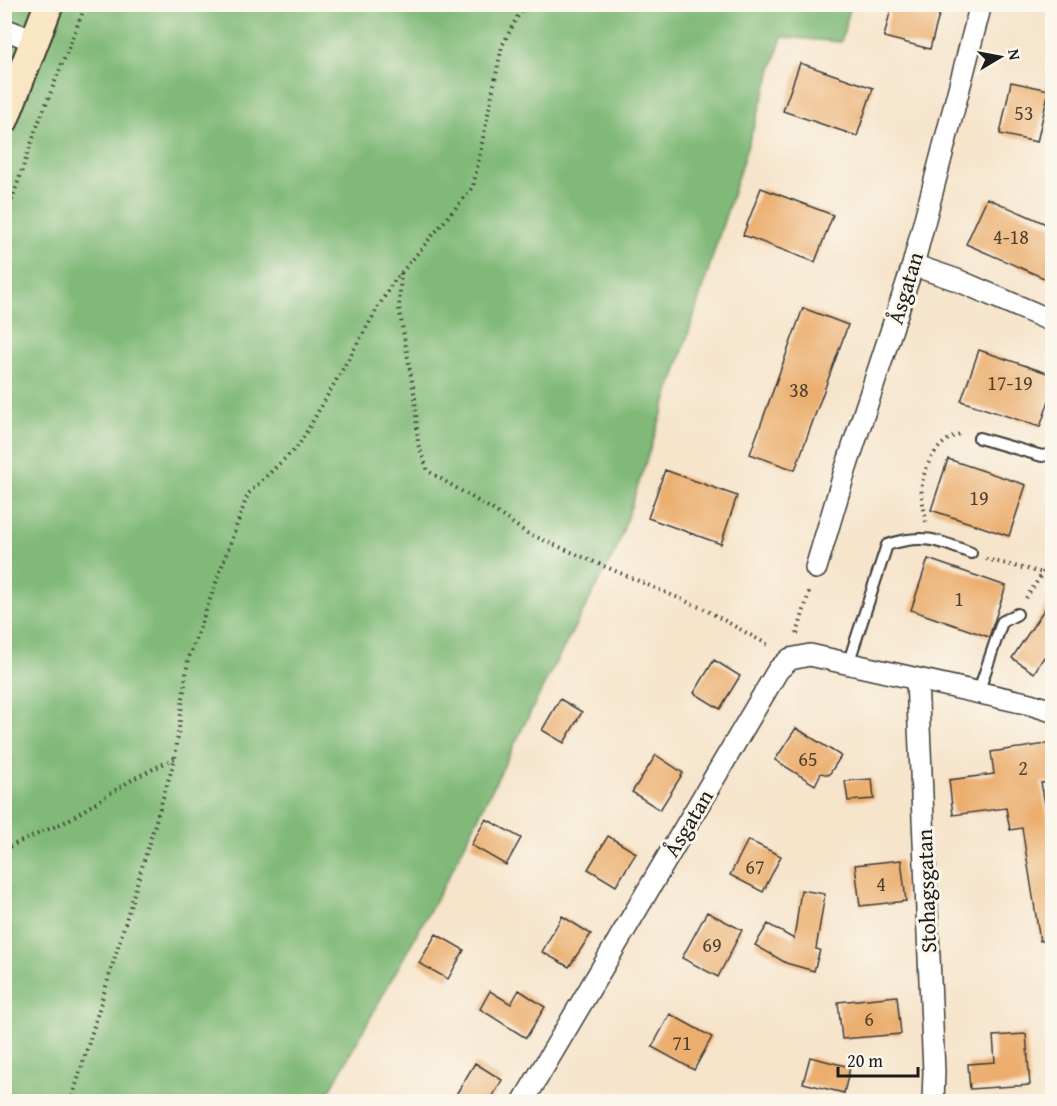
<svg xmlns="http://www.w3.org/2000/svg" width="1057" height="1106" font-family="'Gentium Book Plus',serif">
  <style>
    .forest { fill: #80b978; stroke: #4e6a4a; stroke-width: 1.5 }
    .building { fill: #ebae6e }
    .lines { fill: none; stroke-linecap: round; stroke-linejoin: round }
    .lane-casing { stroke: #3d3a36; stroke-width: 14 }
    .street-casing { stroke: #3d3a36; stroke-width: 24 }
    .secondary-casing { stroke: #3d3a36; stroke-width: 32 }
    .path { stroke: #3d3a36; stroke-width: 4; stroke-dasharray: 1.5 4.5; stroke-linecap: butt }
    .lane { stroke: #fff; stroke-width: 10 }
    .street { stroke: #fff; stroke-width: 21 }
    .secondary { stroke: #f9e7c3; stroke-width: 28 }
    .labels { text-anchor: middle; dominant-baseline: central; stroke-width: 6; stroke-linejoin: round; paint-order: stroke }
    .number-label { font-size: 20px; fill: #504030 }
    .street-label { font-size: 22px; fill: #1c1c1c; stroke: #fbf7ec }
  </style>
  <rect width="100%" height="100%" fill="#fbf7ec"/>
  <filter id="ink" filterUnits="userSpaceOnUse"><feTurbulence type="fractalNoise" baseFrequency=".0167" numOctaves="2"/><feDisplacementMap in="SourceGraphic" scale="12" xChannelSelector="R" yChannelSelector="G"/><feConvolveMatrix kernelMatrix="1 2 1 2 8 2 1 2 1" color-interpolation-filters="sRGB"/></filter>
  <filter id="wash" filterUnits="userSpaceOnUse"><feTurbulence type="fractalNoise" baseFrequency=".008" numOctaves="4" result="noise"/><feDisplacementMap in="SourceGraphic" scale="24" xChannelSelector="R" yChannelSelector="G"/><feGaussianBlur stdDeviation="1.35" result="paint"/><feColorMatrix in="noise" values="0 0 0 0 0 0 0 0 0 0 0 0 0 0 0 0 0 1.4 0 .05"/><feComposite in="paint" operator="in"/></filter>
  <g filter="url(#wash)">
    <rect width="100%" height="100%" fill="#f6e4cb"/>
    <!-- forest -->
    <path class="forest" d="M5 5H851L841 42 782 37 678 366 617 548 547 679 450 874 324 1101 5 1102Z"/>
    <g id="blocks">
      <!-- building -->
      <path class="building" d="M892 4H942L930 49 884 37Z
        M800 63 873 88 857 136 783 111Z
        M1011 82 1049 90 1037 142 1000 134Z
        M761 188 833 215 815 262 743 235Z
        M987 198 1053 227V282L966 244Z
        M803 308 848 325 795 470 750 454Z
        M979 350 1053 375V389L1040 427 961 401Z
        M948 459 1026 485 1009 536 931 510Z
        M665 470 737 496 721 544 648 518Z
        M928 559 1006 586 989 637 911 610Z
        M1053 596V662L1044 657 1034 673 1012 658Z
        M714 660 740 676 720 709 694 693Z
        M560 699 582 712 564 743 542 730Z
        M796 728 841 756 829 775 821 773 815 785 775 760Z
        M1053 743V782L1041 783 1050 829H1053V940L1040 941 1022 828 1010 830 1006 808 953 815 949 780 994 774 991 752Z
        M656 755 683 773 660 810 632 792Z
        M872 779 874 799 848 801 845 781Z
        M486 819 521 838 506 865 471 845Z
        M608 836 636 853 616 886 588 869Z
        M748 840 781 856 763 892 730 875Z
        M901 860 906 901 860 906 855 865Z
        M801 890 825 894 816 949 820 950 814 971 786 963 755 945 768 924 794 939Z
        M707 912 742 930 718 977 682 958Z
        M562 916 591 934 569 967 542 952Z
        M436 934 464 950 448 979 419 963Z
        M519 990 545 1007 526 1038 480 1009 490 991 511 1004Z
        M897 996 901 1034 842 1039 838 1002Z
        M670 1014 712 1037 694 1070 652 1047Z
        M1026 1034 1030 1085 970 1089 968 1064 995 1062 993 1036Z
        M810 1057 850 1067 844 1093 803 1083Z
        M475 1063 502 1080 490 1101H452Z"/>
    </g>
  </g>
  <g filter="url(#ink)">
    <use href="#blocks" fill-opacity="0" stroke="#3d3a36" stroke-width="1.5"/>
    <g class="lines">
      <defs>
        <path id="lane" d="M979 438 1042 456 1052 454
          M848 664 887 545C922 533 938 540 971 553
          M978 693 1002 622 1017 614"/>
        <path id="street" d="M4 29 35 41
          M913 265 957 280 1052 321
          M816 568 845 471 913 265 981 4
          M917 680 934 1072 933 1102
          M523 1102 778 670 790 659 810 655 1030 704 1052 711"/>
        <path id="secondary" d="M4 120 49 4"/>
      </defs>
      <!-- lane casing -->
      <use href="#lane" class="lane-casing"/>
      <!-- street casing -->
      <use href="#street" class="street-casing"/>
      <!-- secondary casing -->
      <use href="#secondary" class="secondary-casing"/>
      <!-- path -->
      <path class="path" d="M4 223 36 129 86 4
        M401 273 399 308 415 398 418 444 428 471 493 510 527 533 704 609 770 646
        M926 522C925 511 920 495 922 484 925 463 940 438 961 434
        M986 559 1043 573
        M1026 598 1052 559
        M797 634 810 589
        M4 849 67 821 133 779 175 758
        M71 1102 175 758 188 660 248 494 299 445 391 285 473 187 502 46 524 4"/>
      <!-- lane -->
      <use href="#lane" class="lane"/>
      <!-- street -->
      <use href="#street" class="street"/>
      <!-- secondary -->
      <use href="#secondary" class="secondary"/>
    </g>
  </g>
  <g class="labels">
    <!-- number labels -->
    <g class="number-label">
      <text x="1024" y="112">53</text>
      <text x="1011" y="236">4-18</text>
      <text x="1010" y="382">17-19</text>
      <text x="799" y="389">38</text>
      <text x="979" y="497">19</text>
      <text x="959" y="598">1</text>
      <text x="808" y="758">65</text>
      <text x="1023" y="767">2</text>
      <text x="755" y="866">67</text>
      <text x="881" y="883">4</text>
      <text x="712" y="944">69</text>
      <text x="869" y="1018">6</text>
      <text x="682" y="1042">71</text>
    </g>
    <!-- street labels -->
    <g class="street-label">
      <text transform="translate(905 288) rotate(-73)">Åsgatan</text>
      <text transform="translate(688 823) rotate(-59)">Åsgatan</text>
      <text transform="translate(926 891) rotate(-92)">Stohagsgatan</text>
    </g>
  </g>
  <!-- margin -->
  <rect width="1057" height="1106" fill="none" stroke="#fbf7ec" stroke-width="24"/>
  <!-- north arrow -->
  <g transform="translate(1000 57) rotate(80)" stroke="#fbf7ec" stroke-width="4.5" paint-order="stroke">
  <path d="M0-4.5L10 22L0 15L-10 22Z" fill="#1c1c1c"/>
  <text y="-9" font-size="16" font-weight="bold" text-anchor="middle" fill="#1c1c1c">N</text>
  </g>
  <!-- scale -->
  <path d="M838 1067v9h80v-9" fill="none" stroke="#1c1c1c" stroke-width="3"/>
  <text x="847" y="1067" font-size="18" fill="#1c1c1c" stroke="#fbf7ec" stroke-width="4.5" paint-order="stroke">20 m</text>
</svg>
